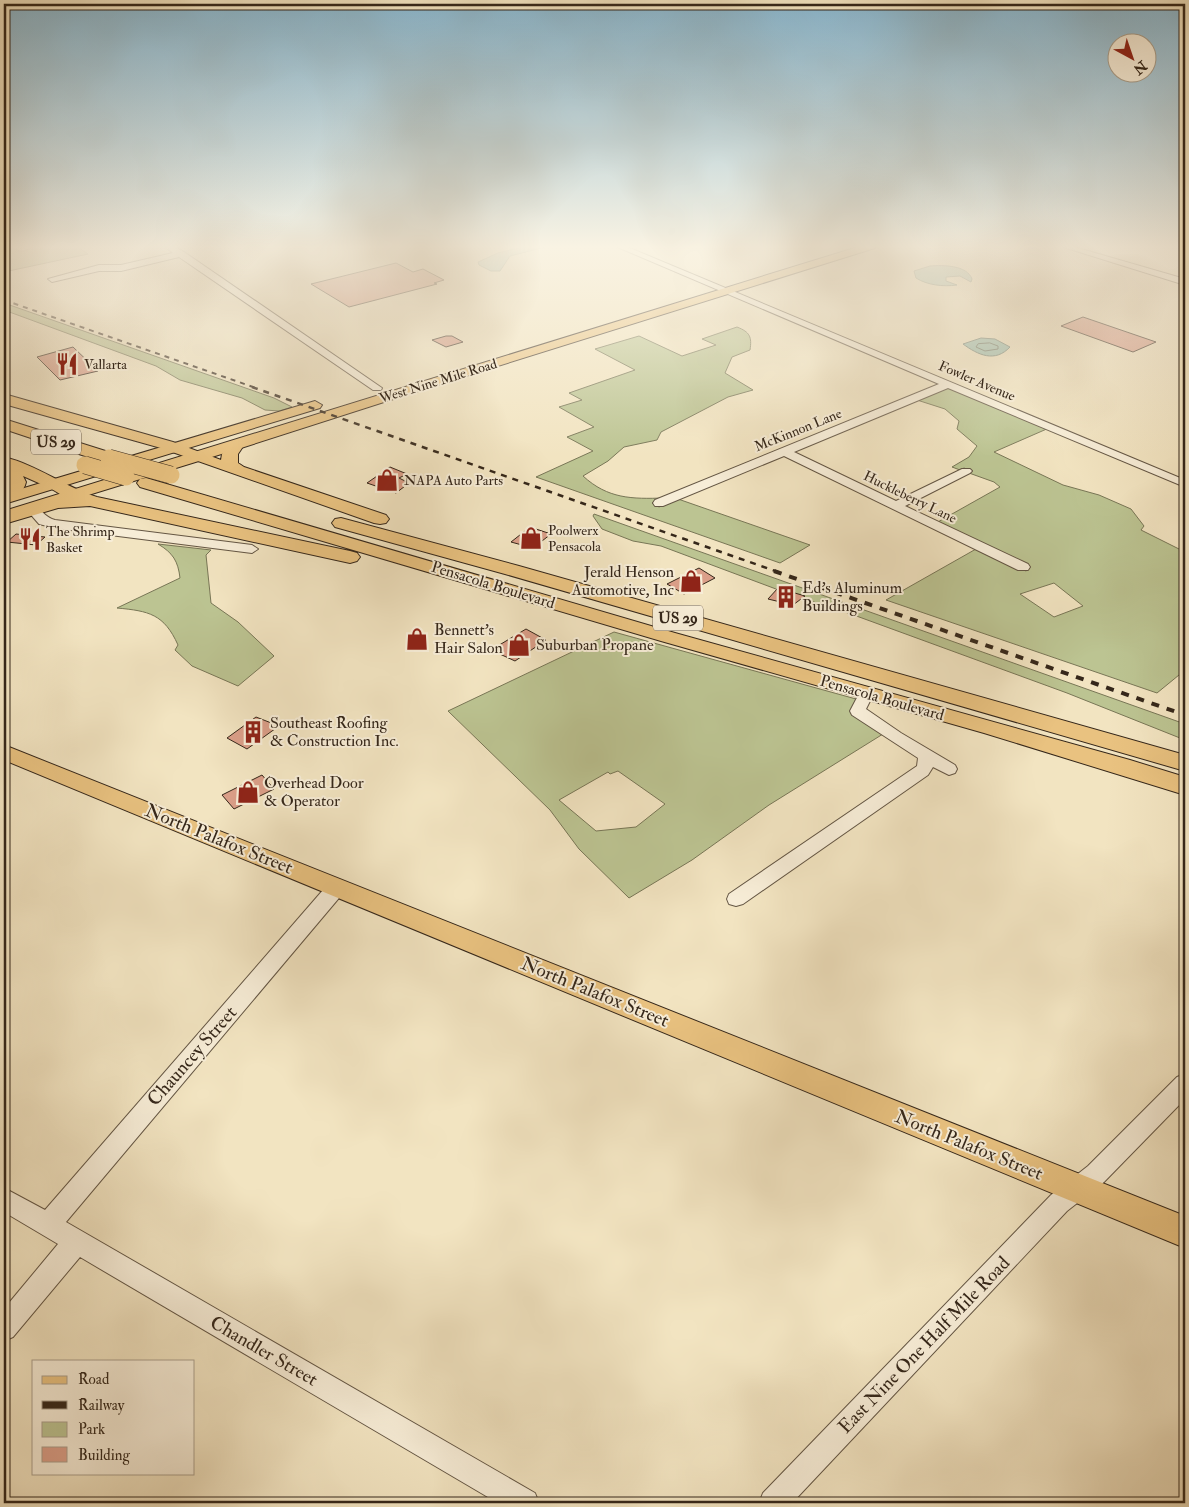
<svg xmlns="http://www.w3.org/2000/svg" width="1189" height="1507" font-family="'IM FELL Double Pica',serif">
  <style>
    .green { fill: #bcc492; stroke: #787656; fill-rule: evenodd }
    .water { fill: #9cbfaf; stroke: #738273 }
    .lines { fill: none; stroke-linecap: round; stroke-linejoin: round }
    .shore { stroke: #687364; stroke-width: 1 }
    .building { fill: #db9f89; stroke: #35271a }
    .minor-casing { stroke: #645644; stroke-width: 2 }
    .major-casing { stroke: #35271a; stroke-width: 2 }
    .highway-casing { stroke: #35271a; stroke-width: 2 }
    .minor { fill: #f7edd7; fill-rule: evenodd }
    .major { fill: #e9c280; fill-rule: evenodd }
    .highway { fill: #e9c280; fill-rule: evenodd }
    .rail-far2 { stroke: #35271a; stroke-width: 2; stroke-dasharray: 5 5; stroke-linecap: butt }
    .rail-far1 { stroke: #35271a; stroke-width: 2.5; stroke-dasharray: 6 6; stroke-linecap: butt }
    .rail { stroke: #35271a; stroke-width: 4; stroke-dasharray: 8 8; stroke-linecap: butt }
    .highway-bridge-casing { stroke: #35271a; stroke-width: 18; stroke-linecap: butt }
    .highway-bridge { stroke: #e9c280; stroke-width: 17 }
    .labels { text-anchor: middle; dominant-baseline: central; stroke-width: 4; stroke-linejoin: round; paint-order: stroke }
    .far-poi-label { font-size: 14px; fill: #35271a; stroke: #f7edd7; text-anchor: start }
    .far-street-label { font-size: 14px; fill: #35271a; stroke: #f7edd7 }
    .shield { fill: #f7edd7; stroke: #6f6253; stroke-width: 1 }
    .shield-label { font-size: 15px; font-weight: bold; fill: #35271a }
    .poi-label { font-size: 16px; fill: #35271a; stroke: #f7edd7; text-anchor: start }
    .street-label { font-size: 16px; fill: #35271a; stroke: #f7edd7 }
    .near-street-label { font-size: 19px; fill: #35271a; stroke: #f7edd7 }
  </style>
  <rect width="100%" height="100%" fill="#f2e4c1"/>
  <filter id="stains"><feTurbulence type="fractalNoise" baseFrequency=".004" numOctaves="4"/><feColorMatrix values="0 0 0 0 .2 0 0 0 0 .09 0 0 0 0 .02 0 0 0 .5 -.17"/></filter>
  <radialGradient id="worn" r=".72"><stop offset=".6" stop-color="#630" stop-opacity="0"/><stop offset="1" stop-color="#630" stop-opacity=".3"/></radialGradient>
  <!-- green -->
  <path class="green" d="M4 246H16L17 251H24L36 246H76L88 254 4 272Z
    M4 303 274 398 292 407 279 411 265 410 242 398 180 380 156 366 4 310Z
    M737 327C750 332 752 337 750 350L732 357 725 373 753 390 728 397 661 432 657 440 624 447 608 461 583 476C608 499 632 499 664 498L652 503 659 507 678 499 810 545 780 563 536 477 593 451 567 437 594 427 559 407 582 400 569 393 635 370 595 349 639 336 682 356 716 345 702 339Z
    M950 386 1049 428 994 452 1063 485 1099 495 1131 509 1144 526 1141 530 1185 552V675H1179L1157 693 886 600 976 549 1026 571 1030 568 936 523 1000 487 994 482 969 473 972 471 964 468 960 470 952 467 969 457 977 446 957 429 959 421 945 409 917 400ZM1054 583 1083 606 1054 617 1020 594Z
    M594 514 1185 724V740L1067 693 851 614 792 595 661 546 633 541 602 529 593 516Z
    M158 544 211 550 206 555 211 603 238 622 274 656 238 686 192 666 175 650 178 645C164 614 149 611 117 608L180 578C178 561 173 553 158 544Z
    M614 632 856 699 852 708 883 734 769 805 692 860 629 898 579 849 550 810 448 711ZM618 771 665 804 636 827 596 831 559 800 608 772 610 774Z"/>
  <!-- water -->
  <path class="water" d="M527 246H549L510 256 500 271H491L479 265 478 262 498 253Z
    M930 266C943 265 967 265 972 279L971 282 960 276 946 277V281L957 285C943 287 927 285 916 278L914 271Z
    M981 338 995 339 1010 347C995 363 978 355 963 344Z"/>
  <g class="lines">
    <!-- shore -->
    <path class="shore" d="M990 343 998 346V349L985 351 976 347 978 344Z"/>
  </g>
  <!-- building -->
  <path class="building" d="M396 263 413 272 423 269 444 280 434 283 437 284 349 307 311 284Z
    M1083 317 1156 342 1133 352 1061 326Z
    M446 336H452L463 342 446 347 432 340Z
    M73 347 98 371 60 380 37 357Z
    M390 467 407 474 399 478 409 483 396 493 367 483Z
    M530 527 551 534 533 548 511 542Z
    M16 534 45 537 36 545 7 542Z
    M699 568 715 578 684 594 667 584Z
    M778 588 805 596 793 605 768 599Z
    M526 629 546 640 515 661 491 650Z
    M256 717 279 726 247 749 227 738Z
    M262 775 274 789 234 809 222 795Z"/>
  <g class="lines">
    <defs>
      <path id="minor" d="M164 246H173L184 252 382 388 381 390H373L179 257 121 271H99L52 282 48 279 99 265H121L173 253Z
        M615 246H625L1185 480V487L948 388 794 452 896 501 962 469H970L972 471 970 473 905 506 1028 564 1030 567 1028 570H1018L784 456 663 506H655L653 503 655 500 939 384Z
        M1060 246H1071L1185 279V285Z
        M31 504C41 507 43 517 55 520L252 545 258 549 252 553 55 528 39 524 25 508Z
        M866 688 871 690 874 693 866 709 901 733 955 765 957 769 955 773 949 775 933 767 928 775 743 904 736 906 729 904 727 899 729 894 917 766 918 758 852 715 850 711 861 690Z
        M337 880 344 882 346 887 344 892 66 1222 535 1493 539 1503H498L80 1257 13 1337 4 1341V1309L58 1244 4 1212V1188L45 1210 330 882Z
        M1185 1074V1099L1104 1182 1067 1211 792 1503H759L763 1493 1051 1195 1088 1166 1177 1077Z"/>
      <path id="major" d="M861 246H876L875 248 437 385 241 448 4 521V511Z
        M315 401 322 405 320 408 4 504V494Z
        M4 745 1185 1216V1248L4 760Z"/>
      <path id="highway" d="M4 394 173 442 221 460 222 454 230 442H242L244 445 238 454V463L244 467 386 515 389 519 386 523 380 524 374 523 161 448 4 404Z
        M4 419 115 454 117 458 115 462H103L4 429Z
        M4 457C37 465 65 487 97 497L350 551 357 553 360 557 357 561 350 563 90 506 58 508 4 524V513L50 499 65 497 50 488 23 476 26 482C24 492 13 501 4 503V489L8 482 4 477Z
        M146 478 675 633 1130 760 1185 777V795L984 733 661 641 140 487 137 483 140 479Z
        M341 518 519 566 1185 755V771L505 574 335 527 332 523 335 519Z"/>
    </defs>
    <!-- minor casing -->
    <use href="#minor" class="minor-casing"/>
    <!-- major casing -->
    <use href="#major" class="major-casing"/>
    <!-- highway casing -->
    <use href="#highway" class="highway-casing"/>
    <!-- minor -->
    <use href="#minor" class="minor"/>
    <!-- major -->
    <use href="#major" class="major"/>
    <!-- highway -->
    <use href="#highway" class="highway"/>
    <!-- rail-far2 -->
    <path class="rail-far2" d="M4 300 256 388"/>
    <!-- rail-far1 -->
    <path class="rail-far1" d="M252 387 778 572"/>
    <!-- rail -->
    <path class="rail" d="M774 571 1185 715"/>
    <defs>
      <path id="highway-bridge" d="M109 458 171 475
        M85 465 126 477"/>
    </defs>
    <!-- highway-bridge casing -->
    <use href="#highway-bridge" class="highway-bridge-casing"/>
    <!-- highway-bridge -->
    <use href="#highway-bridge" class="highway-bridge"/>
  </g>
  <!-- sky -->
  <linearGradient id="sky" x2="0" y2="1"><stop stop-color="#89b8d1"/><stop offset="0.54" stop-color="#f9f3e3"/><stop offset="1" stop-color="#f9f3e3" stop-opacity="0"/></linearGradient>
  <rect width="1189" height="457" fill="url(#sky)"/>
  <!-- icons -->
  <defs>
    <symbol id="restaurant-bare" viewBox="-9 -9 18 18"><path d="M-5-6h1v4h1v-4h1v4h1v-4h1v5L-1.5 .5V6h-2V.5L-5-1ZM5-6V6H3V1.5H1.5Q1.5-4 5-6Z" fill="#8f2418" stroke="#f7edd7" stroke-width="2.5" paint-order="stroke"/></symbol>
    <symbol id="shop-bare" viewBox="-9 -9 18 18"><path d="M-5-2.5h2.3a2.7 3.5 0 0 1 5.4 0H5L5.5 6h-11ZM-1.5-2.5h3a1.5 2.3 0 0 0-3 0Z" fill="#8f2418" stroke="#f7edd7" stroke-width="2.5" paint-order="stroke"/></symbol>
    <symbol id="building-bare" viewBox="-9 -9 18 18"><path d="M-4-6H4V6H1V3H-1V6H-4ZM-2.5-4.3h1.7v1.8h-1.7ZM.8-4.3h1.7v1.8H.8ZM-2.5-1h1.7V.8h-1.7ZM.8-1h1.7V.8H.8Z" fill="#8f2418" stroke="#f7edd7" stroke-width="2.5" paint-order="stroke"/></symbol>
  </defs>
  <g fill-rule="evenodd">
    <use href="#restaurant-bare" x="51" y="348" width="32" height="32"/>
    <use href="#shop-bare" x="371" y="464" width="32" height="32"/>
    <use href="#shop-bare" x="515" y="522" width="32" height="32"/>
    <use href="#restaurant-bare" x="14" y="523" width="32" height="32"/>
    <use href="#shop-bare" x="675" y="565" width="32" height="32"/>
    <use href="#building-bare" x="770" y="581" width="32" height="32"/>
    <use href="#shop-bare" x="401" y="623" width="32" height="32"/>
    <use href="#shop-bare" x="503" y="629" width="32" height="32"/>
    <use href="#building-bare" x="237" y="716" width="32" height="32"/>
    <use href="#shop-bare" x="232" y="776" width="32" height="32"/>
  </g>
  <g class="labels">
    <!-- far-poi labels -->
    <g class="far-poi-label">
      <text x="84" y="364">Vallarta</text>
      <text x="404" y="480">NAPA Auto Parts</text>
      <text x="548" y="530">Poolwerx<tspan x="548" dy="16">Pensacola</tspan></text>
      <text x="46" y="531">The Shrimp<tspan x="46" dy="16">Basket</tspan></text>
    </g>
    <!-- far-street labels -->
    <g class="far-street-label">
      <text transform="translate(438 381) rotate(-17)">West Nine Mile Road</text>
      <text transform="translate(977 381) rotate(23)">Fowler Avenue</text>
      <text transform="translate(798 430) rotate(-22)">McKinnon Lane</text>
      <text transform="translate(910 497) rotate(26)">Huckleberry Lane</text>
    </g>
    <!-- shield labels -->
    <g class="shield">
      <rect x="31" y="429.5" width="50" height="25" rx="4"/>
      <rect x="653" y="605.5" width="50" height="25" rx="4"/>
    </g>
    <g class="shield-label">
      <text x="56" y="442">US 29</text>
      <text x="678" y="618">US 29</text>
    </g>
    <!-- poi labels -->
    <g class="poi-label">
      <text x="674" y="572" text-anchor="end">Jerald Henson<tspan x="674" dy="18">Automotive, Inc</tspan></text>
      <text x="802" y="588">Ed's Aluminum<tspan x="802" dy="18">Buildings</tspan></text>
      <text x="434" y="630">Bennett's<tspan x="434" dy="18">Hair Salon</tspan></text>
      <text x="536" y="645">Suburban Propane</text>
      <text x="270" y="723">Southeast Roofing<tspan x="270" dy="18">&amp; Construction Inc.</tspan></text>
      <text x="264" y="783">Overhead Door<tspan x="264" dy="18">&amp; Operator</tspan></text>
    </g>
    <!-- street labels -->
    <g class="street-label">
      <text transform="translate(493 585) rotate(17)">Pensacola Boulevard</text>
      <text transform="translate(882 698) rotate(16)">Pensacola Boulevard</text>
    </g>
    <!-- near-street labels -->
    <g class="near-street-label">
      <text transform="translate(219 839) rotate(22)">North Palafox Street</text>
      <text transform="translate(595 992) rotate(22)">North Palafox Street</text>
      <text transform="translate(192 1056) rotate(-49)">Chauncey Street</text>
      <text transform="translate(969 1145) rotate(22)">North Palafox Street</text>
      <text transform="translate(924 1345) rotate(-46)">East Nine One Half Mile Road</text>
      <text transform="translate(264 1351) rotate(30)">Chandler Street</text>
    </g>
  </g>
  <!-- margin -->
  <rect width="1189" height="1507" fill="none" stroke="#f2e4c1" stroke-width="20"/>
  <rect x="5" y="5" width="1179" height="1497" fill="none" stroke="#35271a" stroke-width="2.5"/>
  <rect x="10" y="10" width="1169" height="1487" fill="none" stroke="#35271a"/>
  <!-- legend -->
  <rect x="32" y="1360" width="162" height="115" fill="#f7edd7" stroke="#a99e8b"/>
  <rect x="42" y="1376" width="25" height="8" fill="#e9c280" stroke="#a99e8b"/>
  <text x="78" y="1384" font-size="15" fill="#35271a">Road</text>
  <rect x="42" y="1401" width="25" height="8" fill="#35271a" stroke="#a99e8b"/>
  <text x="78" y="1410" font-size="15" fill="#35271a">Railway</text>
  <rect x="42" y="1422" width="25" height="15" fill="#bcc492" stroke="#a99e8b"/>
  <text x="78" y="1434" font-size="15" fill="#35271a">Park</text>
  <rect x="42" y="1447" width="25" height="15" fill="#db9f89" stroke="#a99e8b"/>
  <text x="78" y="1460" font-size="15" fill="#35271a">Building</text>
  <!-- north arrow -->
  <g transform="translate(1132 58) rotate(140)"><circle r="24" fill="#f7edd7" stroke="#a99e8b"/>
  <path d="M0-4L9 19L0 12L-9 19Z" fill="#8f2418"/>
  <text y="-8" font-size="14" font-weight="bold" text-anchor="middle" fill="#35271a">N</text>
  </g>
  <rect width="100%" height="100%" filter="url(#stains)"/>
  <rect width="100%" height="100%" fill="url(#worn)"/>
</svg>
